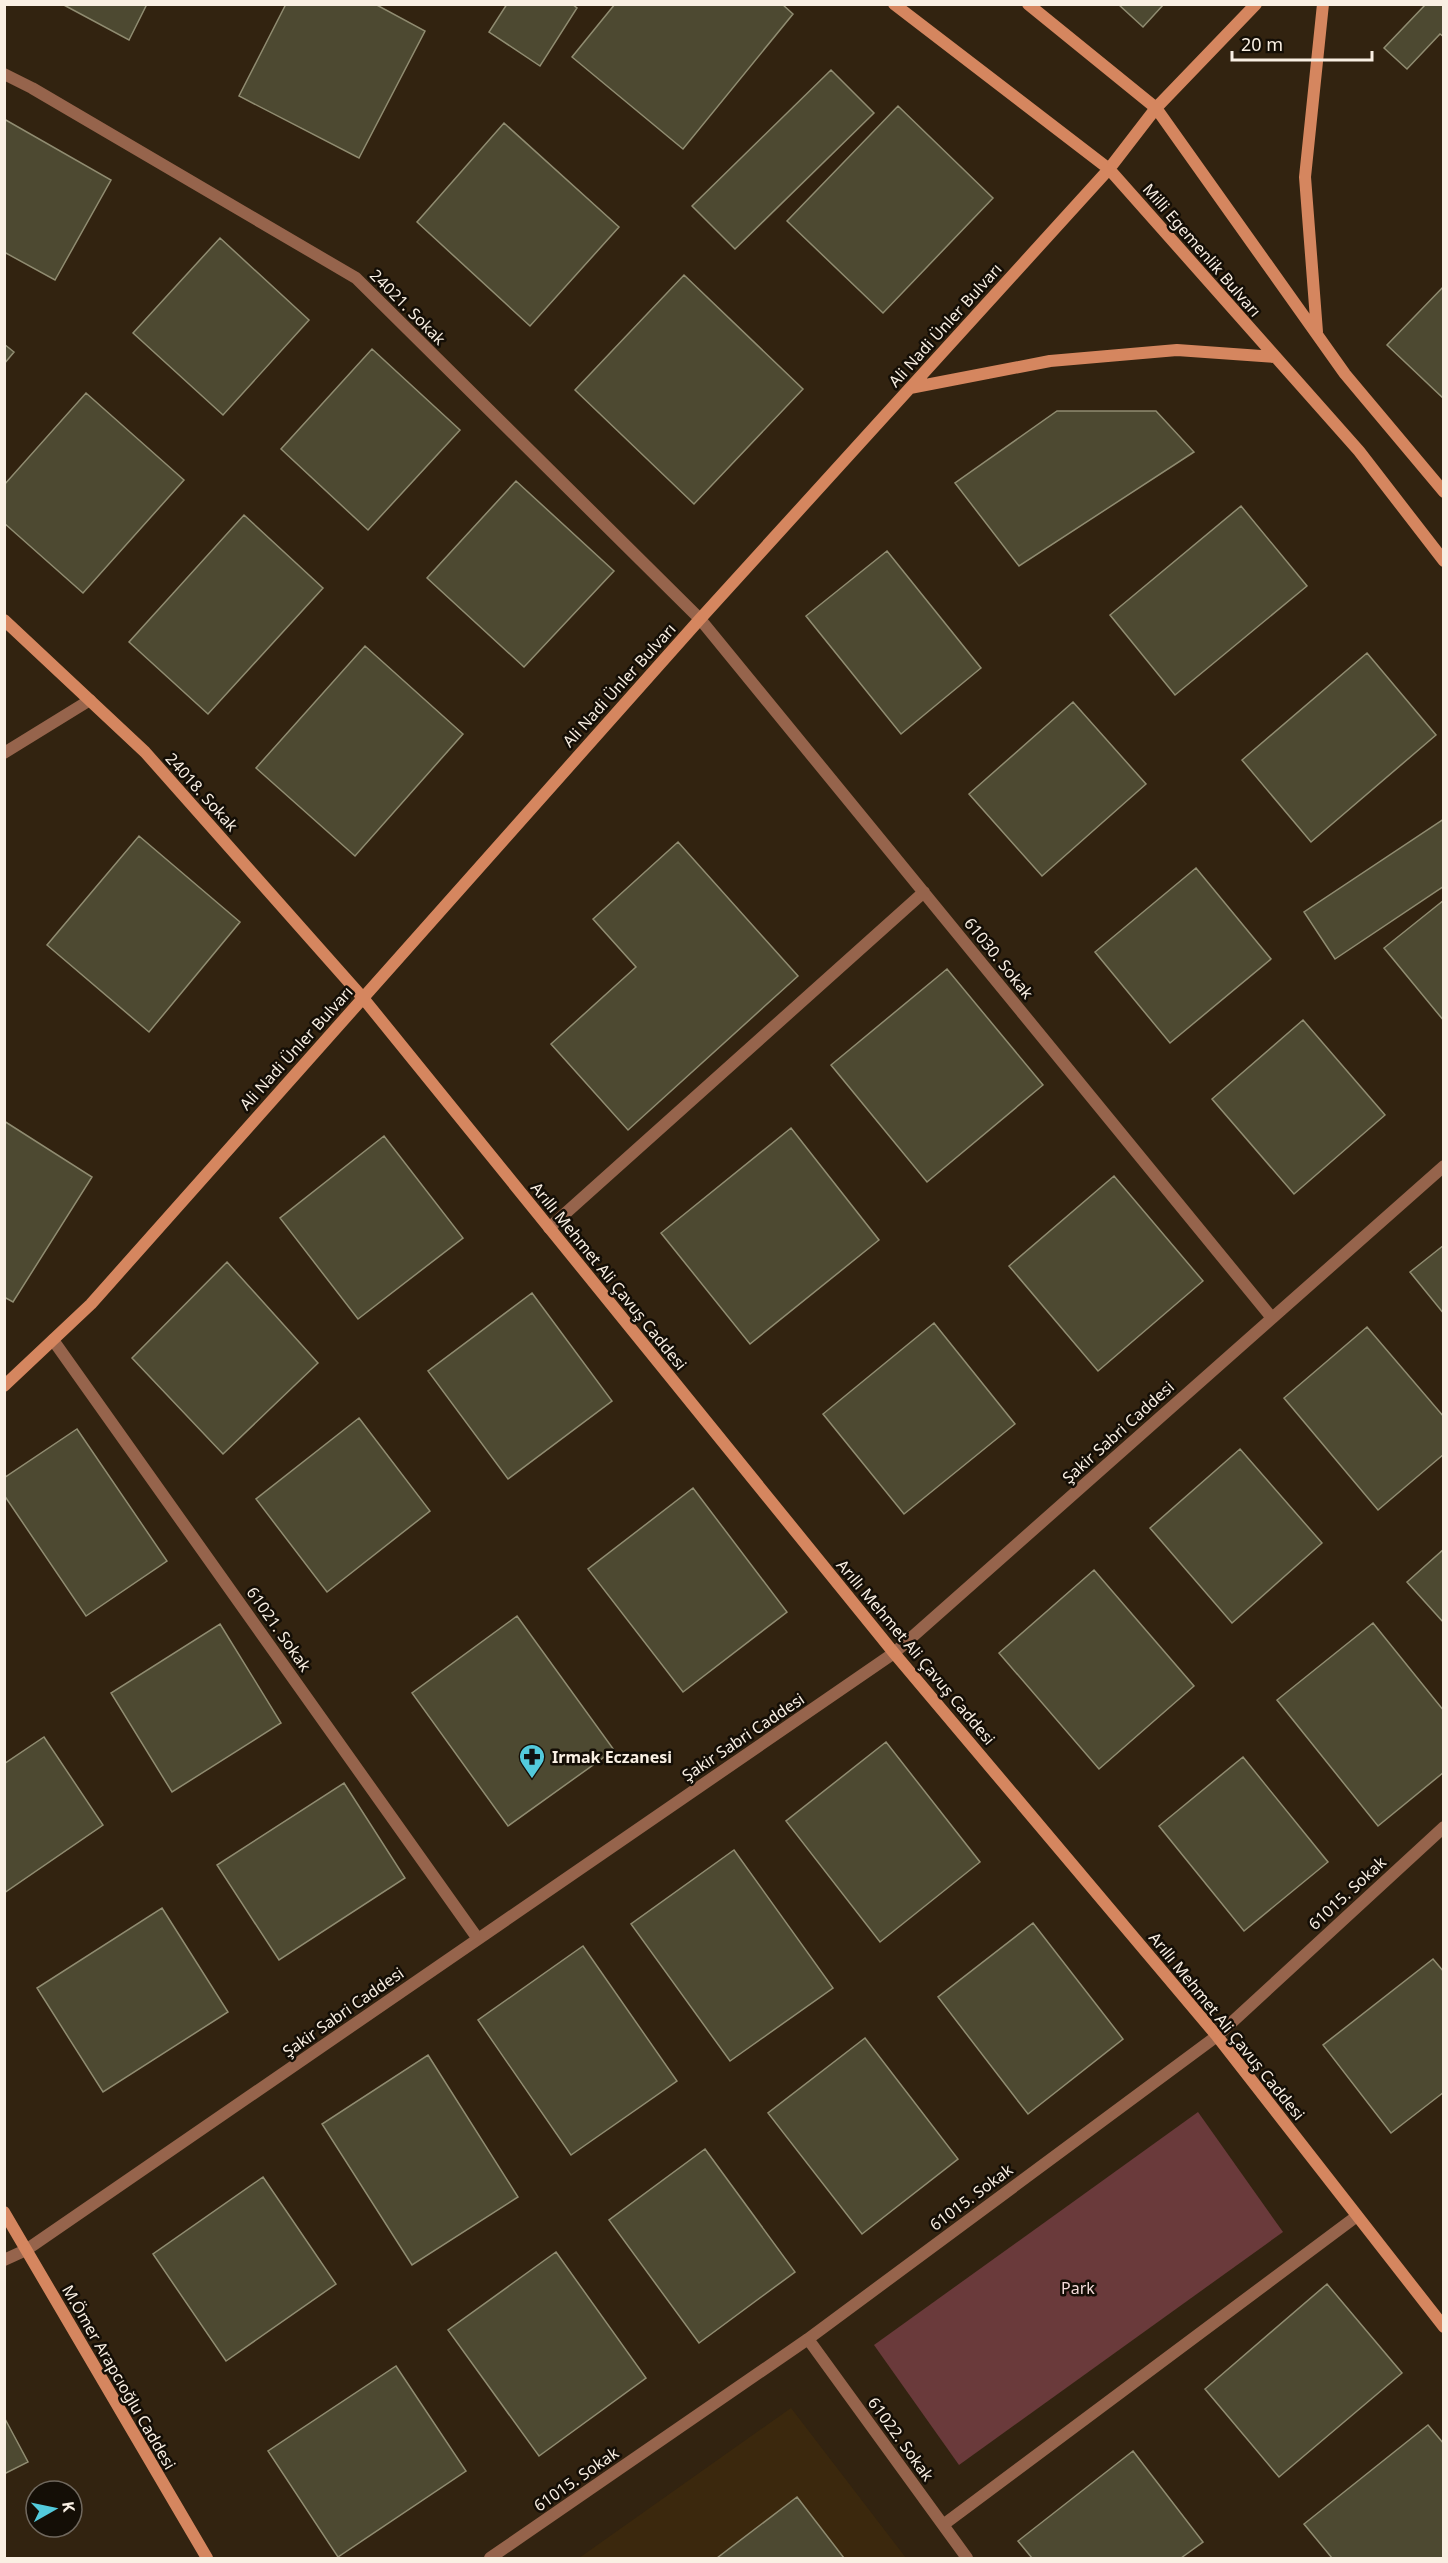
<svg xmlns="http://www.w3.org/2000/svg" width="1448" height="2563" font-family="'Noto Sans',sans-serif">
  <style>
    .built { fill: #3b280d }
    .green { fill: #6a3a3b }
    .building { fill: #4d4931; stroke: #908c71; stroke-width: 1.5 }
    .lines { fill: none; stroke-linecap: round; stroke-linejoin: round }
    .street { stroke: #96644c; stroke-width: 12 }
    .secondary { stroke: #d5865f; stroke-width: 12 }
    .labels { text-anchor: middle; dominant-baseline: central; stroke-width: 5; stroke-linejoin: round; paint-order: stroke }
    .street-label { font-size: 16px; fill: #f9efe3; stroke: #140e06 }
    .poi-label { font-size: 16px; font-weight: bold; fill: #f9efe3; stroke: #140e06; text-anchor: start }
    .park-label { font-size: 16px; fill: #f3dbda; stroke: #140e06 }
  </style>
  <rect width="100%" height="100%" fill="#322310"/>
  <!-- built -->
  <path class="built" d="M791 2408 906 2558H579Z"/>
  <!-- green -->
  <path class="green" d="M1198 2112 1283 2232 959 2465 874 2345Z"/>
  <!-- building -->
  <path class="building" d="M62 4H147L129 40Z
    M286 4H375L425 31 359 158 239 96Z
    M507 4H572L577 8 540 66 489 32Z
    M615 4H782L793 14 683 149 572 57Z
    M1118 4H1164L1143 27Z
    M1426 4H1444V37L1440 34 1407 69 1384 48Z
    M831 70 874 113 735 249 692 206Z
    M898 106 993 198 883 313 787 221Z
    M4 119 111 180 55 280 4 252Z
    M504 123 619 227 530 326 417 222Z
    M220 238 309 320 223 415 133 333Z
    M684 275 803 389 694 504 575 390Z
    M1444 286V399L1387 345Z
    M4 344 14 352 4 364Z
    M372 349 460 430 368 530 281 449Z
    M86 393 184 480 83 593 4 523V485Z
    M1057 411H1156L1194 452 1019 566 955 483Z
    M516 481 614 571 524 667 427 578Z
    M1241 506 1307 586 1175 695 1110 615Z
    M244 515 323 588 208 714 129 642Z
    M887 551 981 668 901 734 806 616Z
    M365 646 463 734 355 856 256 768Z
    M1367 653 1436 735 1311 842 1242 760Z
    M1073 702 1146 784 1042 876 969 794Z
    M1444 819V886L1335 959 1304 912Z
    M139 836 240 922 149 1032 47 945Z
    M678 842 798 976 628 1130 551 1044 636 967 593 919Z
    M1196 868 1271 959 1170 1043 1095 952Z
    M1444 900V1021L1384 948Z
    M947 969 1043 1085 927 1182 831 1065Z
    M1303 1020 1385 1115 1294 1194 1212 1099Z
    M4 1121 92 1177 13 1302 4 1297Z
    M791 1128 879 1240 750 1344 661 1233Z
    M384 1136 463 1238 358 1319 280 1218Z
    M1114 1176 1203 1281 1098 1371 1009 1266Z
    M1444 1245V1314L1410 1272Z
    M227 1262 318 1363 223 1454 132 1358Z
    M532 1293 612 1401 508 1479 428 1371Z
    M934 1323 1015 1424 904 1514 823 1414Z
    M1367 1327 1444 1417V1454L1378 1510 1284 1398Z
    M359 1418 430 1511 327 1592 256 1499Z
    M77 1429 167 1561 86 1616 4 1495V1478Z
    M1240 1449 1322 1543 1232 1623 1150 1528Z
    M693 1488 787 1612 683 1692 588 1569Z
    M1444 1549V1623L1407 1582Z
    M1094 1570 1194 1686 1099 1769 999 1653Z
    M517 1616 614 1750 508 1826 412 1693Z
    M1373 1623 1444 1711V1772L1378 1826 1277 1700Z
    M220 1624 281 1723 172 1792 111 1693Z
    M44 1737 103 1825 4 1893V1764Z
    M886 1742 980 1862 880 1942 786 1821Z
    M1243 1757 1328 1862 1244 1931 1159 1826Z
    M344 1783 405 1878 279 1960 217 1865Z
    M734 1850 833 1988 730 2061 631 1924Z
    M162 1908 228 2012 103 2092 37 1988Z
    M1033 1923 1123 2039 1028 2114 938 1997Z
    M583 1946 677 2081 571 2155 478 2020Z
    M1433 1959 1444 1972V2092L1391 2133 1323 2045Z
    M865 2038 958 2159 862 2234 768 2113Z
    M428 2055 518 2197 412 2265 322 2124Z
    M705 2149 795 2272 699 2343 609 2220Z
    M263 2177 336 2284 226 2361 153 2254Z
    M556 2252 646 2378 539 2456 448 2330Z
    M1327 2284 1402 2373 1279 2477 1205 2389Z
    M396 2366 466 2471 338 2557 268 2451Z
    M4 2417 28 2462 4 2474Z
    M1428 2425 1444 2444V2558H1332L1304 2524Z
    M1133 2451 1203 2542 1181 2558H1032L1018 2541Z
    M797 2497 844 2558H717Z"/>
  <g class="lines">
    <!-- street -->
    <path class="street" d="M4 74 32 88 356 278 700 619 1272 1318
      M4 753 90 700
      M549 1228 924 892
      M53 1340 478 1939
      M4 2260 26 2250 894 1653 1444 1166
      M808 2339 967 2558
      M943 2525 1357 2216
      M490 2558 808 2339 1217 2036 1444 1827"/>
    <!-- secondary -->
    <path class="secondary" d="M894 4 1109 169 1359 451 1444 561
      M1028 4 1156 108 1345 374 1444 492
      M1317 332 1305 177 1323 4
      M910 388 1050 361 1177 350 1275 357
      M4 620 145 752 363 998 894 1653 1217 2036 1444 2327
      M4 1386 91 1304 700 619 1109 169 1156 108 1256 4
      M4 2212 207 2558"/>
  </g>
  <!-- icons -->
  <defs>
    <symbol id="pharmacy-pin" viewBox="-11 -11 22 30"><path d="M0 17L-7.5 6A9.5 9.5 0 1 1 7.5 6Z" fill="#53cadc" stroke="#140e06"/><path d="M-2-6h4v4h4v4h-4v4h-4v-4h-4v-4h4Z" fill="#111"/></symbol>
  </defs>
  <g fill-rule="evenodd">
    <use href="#pharmacy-pin" x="517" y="1742" width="30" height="40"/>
  </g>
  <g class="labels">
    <!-- street labels -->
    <g class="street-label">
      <text transform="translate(1202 250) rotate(49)">Milli Egemenlik Bulvarı</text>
      <text transform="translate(408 307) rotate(45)">24021. Sokak</text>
      <text transform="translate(945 325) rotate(-48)">Ali Nadi Ünler Bulvarı</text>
      <text transform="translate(619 685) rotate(-48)">Ali Nadi Ünler Bulvarı</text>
      <text transform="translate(202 792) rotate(48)">24018. Sokak</text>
      <text transform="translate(999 958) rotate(51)">61030. Sokak</text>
      <text transform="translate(296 1048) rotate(-48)">Ali Nadi Ünler Bulvarı</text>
      <text transform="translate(609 1276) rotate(51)">Arıllı Mehmet Ali Çavuş Caddesi</text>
      <text transform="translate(1118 1432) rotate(-42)">Şakir Sabri Caddesi</text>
      <text transform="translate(279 1629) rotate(55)">61021. Sokak</text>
      <text transform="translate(916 1652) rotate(50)">Arıllı Mehmet Ali Çavuş Caddesi</text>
      <text transform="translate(743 1737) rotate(-34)">Şakir Sabri Caddesi</text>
      <text transform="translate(1347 1893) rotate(-43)">61015. Sokak</text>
      <text transform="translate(343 2012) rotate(-35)">Şakir Sabri Caddesi</text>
      <text transform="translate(1227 2026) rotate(51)">Arıllı Mehmet Ali Çavuş Caddesi</text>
      <text transform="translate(971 2197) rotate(-37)">61015. Sokak</text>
      <text transform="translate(119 2377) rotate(60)">M.Ömer Arapcıoğlu Caddesi</text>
      <text transform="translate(901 2439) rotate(54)">61022. Sokak</text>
      <text transform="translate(576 2479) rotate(-35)">61015. Sokak</text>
    </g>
    <!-- poi labels -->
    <g class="poi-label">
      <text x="552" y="1757">Irmak Eczanesi</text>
    </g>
    <!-- park labels -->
    <g class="park-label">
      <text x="1078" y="2288">Park</text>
    </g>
  </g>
  <!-- border -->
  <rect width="1448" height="2563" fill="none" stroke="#f9efe3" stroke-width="12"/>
  <!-- north arrow -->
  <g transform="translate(54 2509) rotate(81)"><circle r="28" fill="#140e06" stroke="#70685e" stroke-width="1.5"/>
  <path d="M0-4.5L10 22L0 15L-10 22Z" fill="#53cadc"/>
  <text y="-9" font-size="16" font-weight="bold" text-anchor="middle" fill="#f9efe3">K</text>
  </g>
  <!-- scale -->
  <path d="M1232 51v9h140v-9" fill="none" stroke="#f9efe3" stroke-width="3"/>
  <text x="1241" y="51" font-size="18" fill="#f9efe3" stroke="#140e06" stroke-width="4.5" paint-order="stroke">20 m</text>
</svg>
